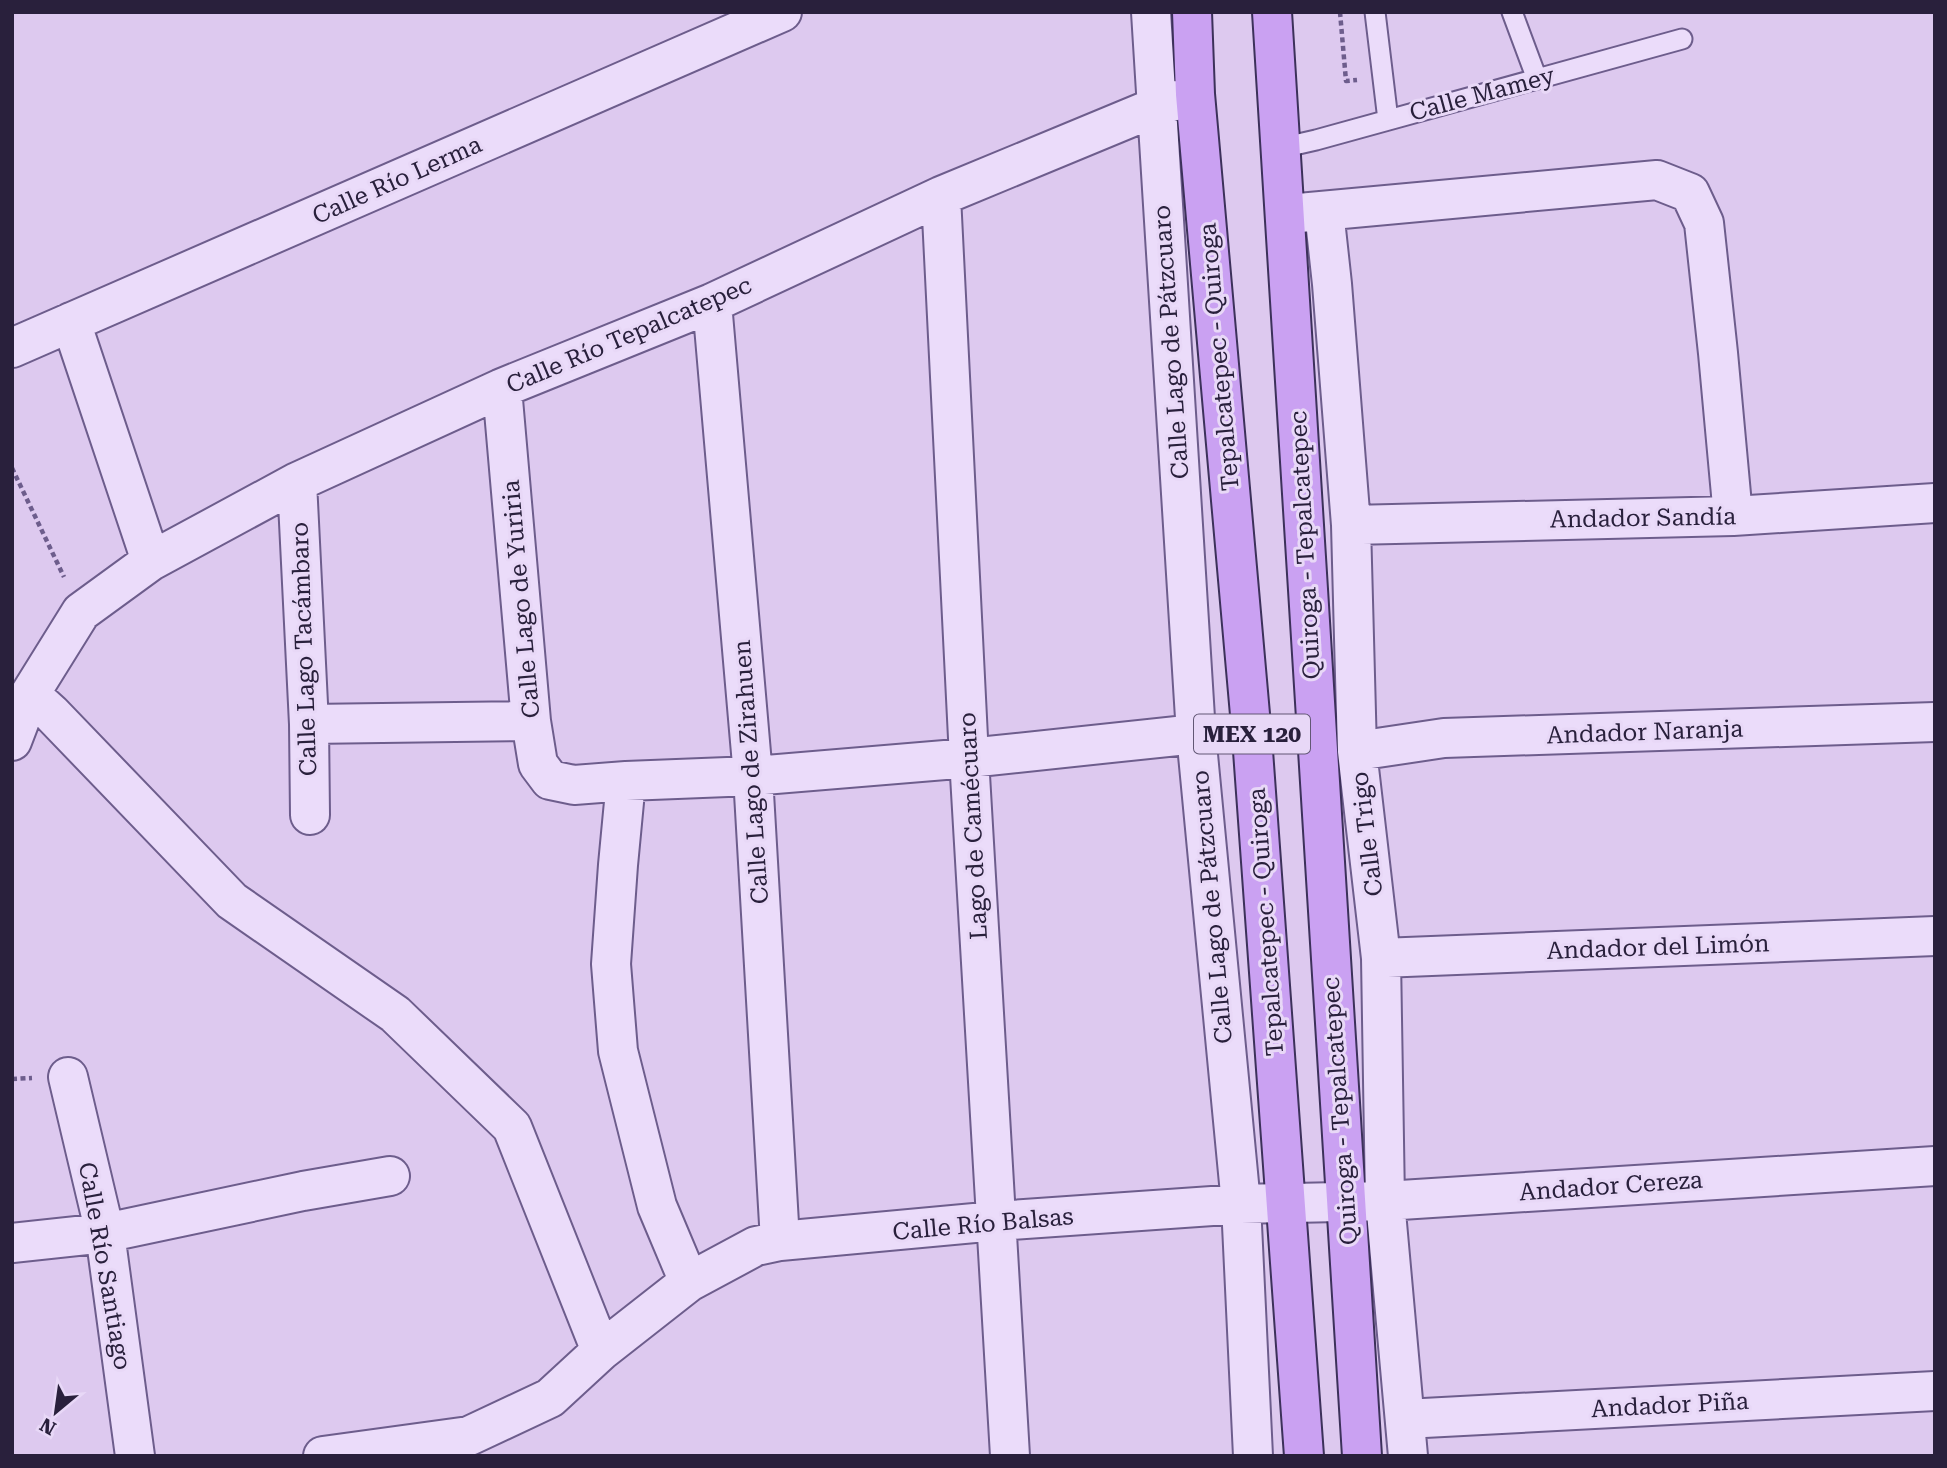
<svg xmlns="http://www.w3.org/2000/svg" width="1947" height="1468" font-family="'Roboto Serif',serif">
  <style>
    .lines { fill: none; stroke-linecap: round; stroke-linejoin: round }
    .service-casing { stroke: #6d5d8c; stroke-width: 23 }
    .minor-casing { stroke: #6d5d8c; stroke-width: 42 }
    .primary-casing { stroke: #3c315a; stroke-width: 42 }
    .path { stroke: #6d5d8c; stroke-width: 4.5; stroke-dasharray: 5 3.5; stroke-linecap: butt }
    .service { stroke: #ebdcfa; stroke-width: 19 }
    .minor { stroke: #ebdcfa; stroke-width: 38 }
    .primary { stroke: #caa1f2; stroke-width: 38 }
    .labels { text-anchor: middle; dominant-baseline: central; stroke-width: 6; stroke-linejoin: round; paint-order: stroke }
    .shield { fill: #e8d8f7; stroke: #625774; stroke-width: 2 }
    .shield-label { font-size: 23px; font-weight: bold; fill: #29203c }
    .street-label { font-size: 24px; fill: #29203c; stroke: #e8d8f7 }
  </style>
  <rect width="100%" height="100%" fill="#ddc9ef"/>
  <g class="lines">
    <defs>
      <path id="service" d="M1375 12 1388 120
        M1512 12 1537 79
        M1281 148 1316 140 1682 39"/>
      <path id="minor" d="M1151 12 1196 734 1241 1204 1253 1456
        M941 196 969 758 1010 1456
        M1324 211 1332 284 1351 525 1357 751 1381 958 1385 1201 1408 1456
        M1299 213 1657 180 1690 193 1704 223 1718 353 1733 516
        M712 303 753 776 780 1241
        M71 322 151 561
        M12 348 782 12
        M502 388 531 721 538 764 550 780 574 785 626 781 753 776 969 758 1196 734
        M297 482 309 724 310 815
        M1351 525 1733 516 1935 503
        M30 694 51 713 232 901 395 1014 512 1127 601 1351
        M309 724 531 721
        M12 741 30 694 81 612 151 561 297 482 502 388 712 303 941 196 1156 107 1178 100
        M1357 751 1444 738 1935 722
        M626 781 618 865 611 964 618 1051 657 1206 689 1282
        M1381 958 1935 936
        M68 1077 105 1233 135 1456
        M12 1243 105 1233 303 1191 390 1176
        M1405 1419 1935 1391
        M323 1456 469 1436 550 1398 601 1351 689 1282 756 1246 780 1241 996 1221 1241 1204 1385 1201 1935 1166"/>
      <path id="primary" d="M1192 12 1195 94 1252 737 1304 1456
        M1272 12 1362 1456"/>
    </defs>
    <!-- service casing -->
    <use href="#service" class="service-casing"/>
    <!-- minor casing -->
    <use href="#minor" class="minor-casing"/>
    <!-- primary casing -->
    <use href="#primary" class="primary-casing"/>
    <!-- path -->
    <path class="path" d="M1340 12 1346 81 1357 80
      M12 468 64 577
      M12 1079 32 1078"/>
    <!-- service -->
    <use href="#service" class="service"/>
    <!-- minor -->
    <use href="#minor" class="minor"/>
    <!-- primary -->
    <use href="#primary" class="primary"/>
  </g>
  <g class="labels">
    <!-- shield labels -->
    <rect class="shield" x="1194" y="714.5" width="116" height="39" rx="5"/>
    <g class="shield-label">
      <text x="1252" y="734">MEX 120</text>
    </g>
    <!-- street labels -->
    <g class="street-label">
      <text transform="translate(1482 94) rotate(-15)">Calle Mamey</text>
      <text transform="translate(397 180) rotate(-24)">Calle Río Lerma</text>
      <text transform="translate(629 335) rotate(-23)">Calle Río Tepalcatepec</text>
      <text transform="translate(1171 342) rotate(-94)">Calle Lago de Pátzcuaro</text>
      <text transform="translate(1219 357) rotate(-95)">Tepalcatepec - Quiroga</text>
      <text transform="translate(1643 518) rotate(-1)">Andador Sandía</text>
      <text transform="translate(1305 545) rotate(-93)">Quiroga - Tepalcatepec</text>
      <text transform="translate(521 599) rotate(-95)">Calle Lago de Yuriria</text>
      <text transform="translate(304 649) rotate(-92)">Calle Lago Tacámbaro</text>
      <text transform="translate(1645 732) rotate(-2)">Andador Naranja</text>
      <text transform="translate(751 772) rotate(-94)">Calle Lago de Zirahuen</text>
      <text transform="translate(973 826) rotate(-93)">Lago de Camécuaro</text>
      <text transform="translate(1367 834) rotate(-97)">Calle Trigo</text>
      <text transform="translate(1212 907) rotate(-95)">Calle Lago de Pátzcuaro</text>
      <text transform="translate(1266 922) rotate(-94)">Tepalcatepec - Quiroga</text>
      <text transform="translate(1658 947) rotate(-2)">Andador del Limón</text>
      <text transform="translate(1340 1111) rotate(-94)">Quiroga - Tepalcatepec</text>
      <text transform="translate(1611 1186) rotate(-4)">Andador Cereza</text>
      <text transform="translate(983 1224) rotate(-5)">Calle Río Balsas</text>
      <text transform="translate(105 1266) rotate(80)">Calle Río Santiago</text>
      <text transform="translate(1670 1405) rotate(-3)">Andador Piña</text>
    </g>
  </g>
  <!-- border -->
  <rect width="1947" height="1468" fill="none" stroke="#29203c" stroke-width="28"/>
  <!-- north arrow -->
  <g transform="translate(56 1412) rotate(209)" stroke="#e8d8f7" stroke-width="5" paint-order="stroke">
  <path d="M0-5L12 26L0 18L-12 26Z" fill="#29203c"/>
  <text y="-10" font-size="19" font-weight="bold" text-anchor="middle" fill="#29203c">N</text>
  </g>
</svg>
